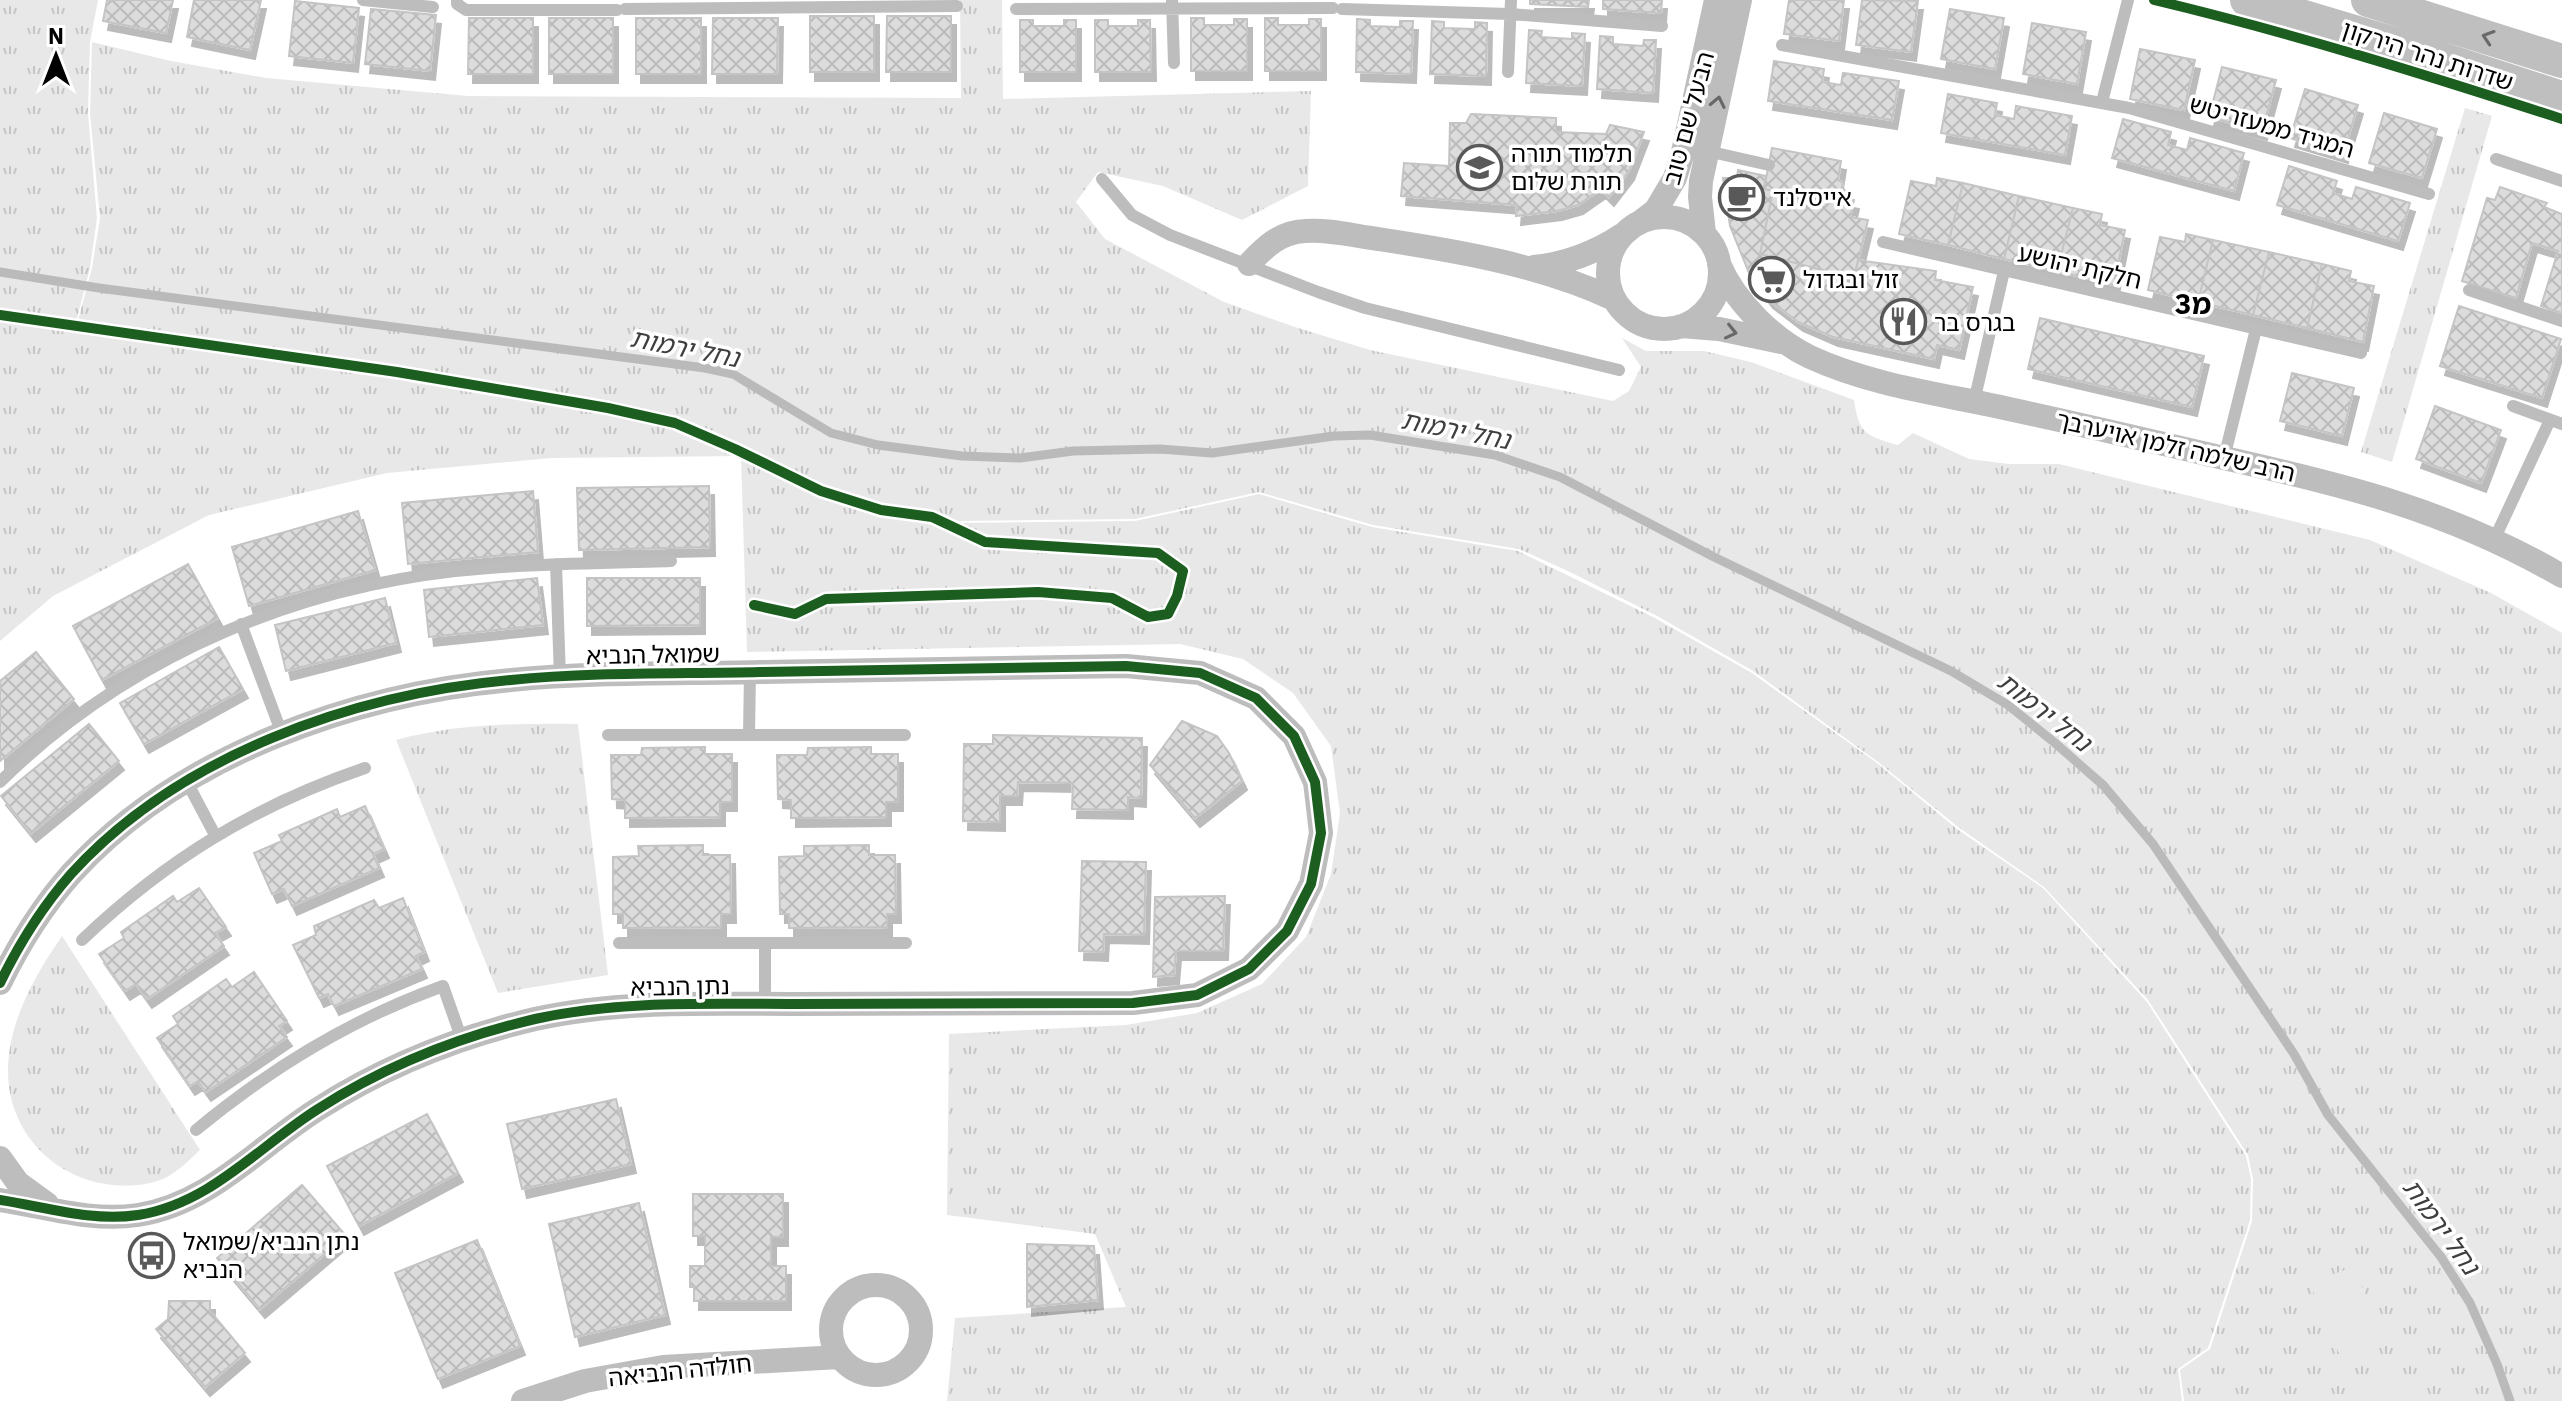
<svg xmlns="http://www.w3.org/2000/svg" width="2562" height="1401" font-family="'IBM Plex Sans','Noto Sans Hebrew',sans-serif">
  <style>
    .grass { fill: url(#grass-tufts) }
    .garden { fill: #e8e8e8 }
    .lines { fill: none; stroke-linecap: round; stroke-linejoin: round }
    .stream { stroke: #bababa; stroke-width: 9 }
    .building { fill: url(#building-cross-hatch); stroke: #c4c4c4; stroke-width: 2; filter: url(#shadow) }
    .lane { stroke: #bdbdbd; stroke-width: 12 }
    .street { stroke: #bdbdbd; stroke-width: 24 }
    .secondary { stroke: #bfbfbf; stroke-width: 34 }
    .cycleway-casing { stroke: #fff; stroke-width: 15 }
    .cycleway { stroke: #1b5e20; stroke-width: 10 }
    .oneway { stroke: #696969 }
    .oneway2 { stroke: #686868 }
    .labels { text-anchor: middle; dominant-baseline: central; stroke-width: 7; stroke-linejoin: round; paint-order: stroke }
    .street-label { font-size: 24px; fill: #000; stroke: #fff }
    .poi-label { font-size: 24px; fill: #000; stroke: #fff; text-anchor: start }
    .water-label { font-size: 26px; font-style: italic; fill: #3e3e3e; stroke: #fff }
    .quarter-label { font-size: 28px; font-weight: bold; fill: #000; stroke: #fff }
  </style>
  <defs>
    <pattern id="grass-tufts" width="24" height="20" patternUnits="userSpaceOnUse" patternTransform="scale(2)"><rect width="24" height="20" fill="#e8e8e8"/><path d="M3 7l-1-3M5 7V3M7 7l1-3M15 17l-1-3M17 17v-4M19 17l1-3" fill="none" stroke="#c5c5c5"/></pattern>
    <pattern id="building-cross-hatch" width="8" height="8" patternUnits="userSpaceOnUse" patternTransform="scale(2)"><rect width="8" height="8" fill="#dcdcdc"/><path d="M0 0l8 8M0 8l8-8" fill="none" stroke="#bbb"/></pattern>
    <filter id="shadow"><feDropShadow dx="5" dy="9" stdDeviation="0" flood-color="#0004"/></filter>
  </defs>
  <rect width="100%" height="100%" fill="#fff"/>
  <!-- grass -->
  <path class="grass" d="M0 0H98L90 42 88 113 97 218 90 268 75 326 605 409 712 434 752 452 795 477 857 508 900 518 960 523 1135 521 1259 494 1372 527 1518 551 1655 618 1752 673 1877 763 1957 829 2043 888 2147 1002 2246 1156 2251 1179 2250 1220 2208 1348 2178 1369 2182 1401H947L955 1318 1126 1307 1095 1234 947 1215 949 1034 1126 1025 1197 1013 1262 984 1306 937 1331 874 1340 813 1331 746 1293 693 1243 659 1180 644 747 652 741 456 551 458 387 473 209 515 53 596 0 641Z
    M960 0H1002L1003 99 1311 91 1308 186 1242 220 1163 186 1098 172 1076 202 1105 239 1224 302 1295 327 1370 350 1613 401 1629 391 1641 367 1622 338 1646 351H1704L1751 362 1854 400C1859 435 1867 436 1898 445L1913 433 1969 459 2009 464H2059L2370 540 2491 593 2562 633V1401H2184L2180 1370 2210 1349 2252 1221 2253 1179 2248 1155 2148 1000 2044 887 1958 827 1878 762 1753 671 1657 616 1570 572 1519 549 1373 525 1259 492 1135 519 960 521 901 516 858 506 753 451 712 433 605 407 77 324 92 268 100 218 90 113 92 42 171 61 266 78 468 96 961 98Z
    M2465 108 2492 116 2392 462 2361 452Z
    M578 724 608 975 498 993 396 740C455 724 517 723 578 724Z
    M62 936 200 1150C185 1164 171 1179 150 1183 77 1198 8 1146 8 1071 8 1022 35 975 62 936Z"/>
  <!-- garden -->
  <path class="garden" d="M2354 1266 2383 1338 2340 1356 2310 1284Z
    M2399 1373 2410 1401H2360L2355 1390Z"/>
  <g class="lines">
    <!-- stream -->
    <path class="stream" d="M0 272 99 288 705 368 733 374 831 433 878 445 962 456 1020 458 1073 451 1160 449 1212 453 1334 436 1370 435 1495 455 1560 477 1714 557 1951 671 2008 705 2055 743 2103 785 2153 844 2294 1054 2328 1115 2441 1257 2470 1303 2497 1364 2510 1401"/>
  </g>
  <!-- building -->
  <path class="building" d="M107 0H173L166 33 103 21Z
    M194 0H261L250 50 187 37Z
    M1530 0H1589L1588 7 1530 4Z
    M1603 0H1662L1661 13 1603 9Z
    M1789 0H1844L1839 41 1784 34Z
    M1862 0 1918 1 1911 52 1856 45Z
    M295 1 359 8 353 63 289 56Z
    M371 9 436 15 430 71 365 64Z
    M1950 9 2004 18 1995 69 1941 59Z
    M810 16H874V72H810Z
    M887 16H951V72H886Z
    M469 18H533V74H468Z
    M549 18H613V74H549Z
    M636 18H701V74H636Z
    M713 18H778L777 74H712Z
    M1191 18H1204V25H1234V19H1247V71H1191Z
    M1265 18H1278V25H1309V19H1321V71H1265Z
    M1357 19 1370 20V26L1400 27V21H1413L1411 74 1356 72Z
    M1020 20H1033V26H1064V20H1076V72H1020Z
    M1095 20H1108V26H1138V20H1150L1151 72H1095Z
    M1432 21 1444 22V28L1475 29V22L1487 23 1486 76 1430 74Z
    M2032 23 2086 32 2077 84 2023 74Z
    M1529 30 1542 31 1541 37 1572 39V33L1585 34 1582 86 1526 83Z
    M1600 36 1613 37V44L1643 46 1644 40H1656L1653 93 1597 89Z
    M2140 49 2195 60 2184 110 2130 99Z
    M1774 61 1824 69 1822 82 1841 85 1843 73 1899 81 1892 120 1768 101Z
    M2222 67 2276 80 2262 131 2209 117Z
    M2305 89 2358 105 2343 154 2290 138Z
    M1948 94 1997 103 1995 115 2014 119 2016 106 2072 116 2065 155 1941 133Z
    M2384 113 2437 129 2422 178 2369 163Z
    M1471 114 1556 118V132L1606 134 1610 125 1644 132 1629 171 1609 197 1601 189 1578 205 1557 211 1516 216 1517 205 1401 196 1404 163 1449 166 1450 123H1466Z
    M2123 119 2171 132 2168 145 2187 150 2190 138 2244 153 2234 191 2112 158Z
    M1772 148 1841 161 1838 180 1843 183 1839 197 1854 200 1850 217 1868 220 1854 278 1760 254 1773 191 1764 189Z
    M2289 166 2337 181 2333 193 2352 199 2356 187 2410 203 2398 241 2277 205Z
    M1738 170 1766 176 1764 189 1773 191 1760 254 1854 278 1858 260 1936 271 1935 280 1973 287 1959 350 1937 345 1934 359 1833 337 1798 322 1768 299 1749 273 1730 226 1723 178H1737Z
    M1937 178 1963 183 1948 245 1899 234 1911 181 1936 186Z
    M1963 183 2019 196 2004 259 1948 245Z
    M2500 187 2547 203 2544 207 2562 214V313L2541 306 2558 251 2532 243 2516 298 2462 281 2487 198 2495 200Z
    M2019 196 2073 208 2057 271 2004 259Z
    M2073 208 2102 214 2100 225 2125 230 2114 285 2057 271Z
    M2186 234 2213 240 2198 302 2148 290 2160 237 2185 242Z
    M2213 240 2269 252 2253 315 2198 302Z
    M2269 252 2322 264 2307 328 2253 315Z
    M2322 264 2351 271 2349 281 2374 286 2363 342 2307 328Z
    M2459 306 2561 339 2542 398 2440 366Z
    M2040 318 2204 356 2192 407 2028 369Z
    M2292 373 2354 388 2342 436 2280 421Z
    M2435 406 2501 430 2481 483 2416 459Z
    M709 486 710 547 579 550 577 488Z
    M533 491 538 552 408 564 402 503Z
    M358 511 375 570 249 606 232 547Z
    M188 564 218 618 102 680 73 626Z
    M537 578 543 625 429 637 424 590Z
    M587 578H700V625L587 626Z
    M385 598 396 643 286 671 275 625Z
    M219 647 243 689 144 744 120 703Z
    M36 652 74 699 0 761V681Z
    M1182 721 1217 736 1229 753 1242 781 1195 818 1150 765Z
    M89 724 119 761 31 833 1 796Z
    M993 735 1142 738 1141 798 1128 797V810L1072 809 1073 783 1018 782 1017 796H1000V822L963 821 964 744H993Z
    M705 747V754H732V802H720V817L625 818V800L612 799 611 755H641L642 748Z
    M871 747V754H898V802H886V817L791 818V800L778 799 777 755H807L808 748Z
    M365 806 384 849 373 854 379 868 292 906 284 889 272 894 254 853 282 841 279 835 337 809 340 817Z
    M703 845V855H730L731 914H721V927L623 928V914H613V857L639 856 638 846Z
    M869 845V855H895L896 914H887V927L789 928V914H780L779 857 804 856V846Z
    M1082 861 1146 862 1144 935 1104 934 1103 952 1079 951Z
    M199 888 226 927 215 933 224 946 147 999 136 984 125 991 99 954 124 938 121 932 173 896 177 902Z
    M1225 896 1223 951H1176L1174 975 1153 977 1155 897Z
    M403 898 424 952 416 956 422 969 334 1006 328 994 319 998 293 945 316 935 314 926 374 900 379 908Z
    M254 972 287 1021 279 1026 287 1037 206 1092 198 1081 190 1086 157 1038 178 1024 173 1016 226 979 232 987Z
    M616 1099 631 1164 522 1189 507 1124Z
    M427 1114 458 1173 359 1226 327 1166Z
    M302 1185 346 1236 260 1309 217 1258Z
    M693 1194H783V1237H771V1266H786V1301H694V1287H690V1266H705V1236H693Z
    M639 1203 665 1315 575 1337 549 1224Z
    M477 1240 520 1346 438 1379 395 1273Z
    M1027 1244 1094 1246 1098 1300 1027 1307Z
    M169 1301H210V1311L245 1353 205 1387 156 1329 168 1319Z"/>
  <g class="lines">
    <!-- lane -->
    <path class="lane" d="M363 0 433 7
      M457 0V4L466 10H617
      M1172 0 1174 63
      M625 9 957 6
      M1016 9 1333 8
      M1342 9 1510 14 1662 26
      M1782 45 2129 108 2429 194
      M1508 72 1511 0
      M2102 102 2128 0
      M1707 151 1769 165
      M2496 159 2562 181
      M1102 179 1132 215 1170 235 1318 292 1365 308 1619 370
      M1883 242 2361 353
      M2469 290 2562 321
      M1974 402 2004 271
      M2513 406 2562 424
      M2224 458 2256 329
      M2494 540 2550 420
      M556 564 560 677
      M241 624 282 734
      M608 735H905
      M749 735 750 672
      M0 782C131 653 307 581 489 568 549 563 610 563 671 561
      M187 782 215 835
      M82 940C167 859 254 806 365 768
      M619 943H906
      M765 943V1004
      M196 1130C272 1067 351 1019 443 986L462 1040"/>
    <!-- street -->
    <path class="street" d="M1608 273a56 56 0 1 1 112 0a56 56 0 1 1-112 0Z
      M1639 223 1656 210 1675 178 1683 152 1716 0
      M1704 233 1700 197 1701 181 1740 0
      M1249 264C1265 247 1280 232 1305 231 1329 229 1354 236 1378 239 1458 251 1541 265 1614 299
      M1719 264C1735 302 1774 340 1810 357 1873 386 1942 394 2009 409 2078 424 2147 440 2215 456 2341 484 2449 510 2562 576
      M1534 267C1565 264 1597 252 1622 235
      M1681 326 1719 329 1781 342
      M0 983C19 944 42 907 71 874 179 755 354 694 511 680 593 672 677 674 760 672 882 670 1004 668 1126 666L1200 673 1256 698 1294 736 1315 782 1321 833 1311 884 1287 931 1249 969 1197 995 1133 1003C1020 1004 907 1004 795 1004 709 1004 620 1000 535 1019 458 1037 385 1066 318 1109 259 1146 210 1204 138 1215 91 1222 46 1207 0 1200
      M0 1158 18 1183 47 1204
      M831 1330a45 45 0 1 1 90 0a45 45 0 1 1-90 0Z
      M523 1401 585 1381 663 1367 839 1357"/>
    <!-- secondary -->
    <path class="secondary" d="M2247 0 2408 48 2562 98
      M2368 0 2562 61"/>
    <defs>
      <path id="cycleway" d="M2154 0C2292 33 2427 75 2562 119
        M0 315 397 372 608 408 675 423 735 449 821 491 881 510 932 517 985 542 1158 553 1183 571 1177 596 1168 614 1148 617 1112 598 1038 592 826 599 795 614 754 605
        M0 983C19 944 42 907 71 874 179 755 354 694 511 680 593 672 677 674 760 672 882 670 1004 668 1126 666L1200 673 1256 698 1294 736 1315 782 1321 833 1311 884 1287 931 1249 969 1197 995 1133 1003C1020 1004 907 1004 795 1004 709 1004 620 1000 535 1019 458 1037 385 1066 318 1109 259 1146 210 1204 138 1215 91 1222 46 1207 0 1200"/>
    </defs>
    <!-- cycleway casing -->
    <use href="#cycleway" class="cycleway-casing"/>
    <!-- cycleway -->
    <use href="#cycleway" class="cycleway"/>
  </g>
  <!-- one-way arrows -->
  <defs><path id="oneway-chevron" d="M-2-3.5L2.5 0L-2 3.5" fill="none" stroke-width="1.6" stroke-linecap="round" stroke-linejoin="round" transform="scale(2)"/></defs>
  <use class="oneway" href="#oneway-chevron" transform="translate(2488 37) rotate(-162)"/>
  <g class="oneway2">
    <use href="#oneway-chevron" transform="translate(1718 102) rotate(-78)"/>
    <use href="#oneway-chevron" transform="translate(1731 332) rotate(13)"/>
  </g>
  <!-- icons -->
  <defs>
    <symbol id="school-ring" viewBox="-11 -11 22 22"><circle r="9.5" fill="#fff" stroke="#595959" stroke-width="1.5"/><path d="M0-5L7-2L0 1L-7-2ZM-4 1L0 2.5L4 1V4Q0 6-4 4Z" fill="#595959"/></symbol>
    <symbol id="cafe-ring" viewBox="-11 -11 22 22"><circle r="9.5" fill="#fff" stroke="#595959" stroke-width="1.5"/><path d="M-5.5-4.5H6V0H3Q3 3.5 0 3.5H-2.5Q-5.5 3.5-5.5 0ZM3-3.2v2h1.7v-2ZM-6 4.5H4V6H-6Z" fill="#595959"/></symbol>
    <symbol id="supermarket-ring" viewBox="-11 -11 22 22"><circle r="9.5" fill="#fff" stroke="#595959" stroke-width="1.5"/><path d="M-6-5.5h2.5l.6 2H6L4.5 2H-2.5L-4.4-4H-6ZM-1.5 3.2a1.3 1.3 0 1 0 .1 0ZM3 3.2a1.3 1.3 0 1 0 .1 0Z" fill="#595959"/></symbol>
    <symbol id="restaurant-ring" viewBox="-11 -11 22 22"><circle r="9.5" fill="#fff" stroke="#595959" stroke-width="1.5"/><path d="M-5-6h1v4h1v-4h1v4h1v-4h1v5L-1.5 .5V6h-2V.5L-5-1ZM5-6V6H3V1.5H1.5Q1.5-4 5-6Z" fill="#595959"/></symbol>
    <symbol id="bus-ring" viewBox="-11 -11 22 22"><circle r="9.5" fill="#fff" stroke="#595959" stroke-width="1.5"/><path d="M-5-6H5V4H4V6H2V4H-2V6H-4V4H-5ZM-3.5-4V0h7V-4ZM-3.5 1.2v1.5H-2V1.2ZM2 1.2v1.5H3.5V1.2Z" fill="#595959"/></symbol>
  </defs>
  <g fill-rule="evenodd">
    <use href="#school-ring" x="1454" y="142" width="51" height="51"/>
    <use href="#cafe-ring" x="1716" y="172" width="51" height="51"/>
    <use href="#supermarket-ring" x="1746" y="254" width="51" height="51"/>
    <use href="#restaurant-ring" x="1878" y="296" width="51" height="51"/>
    <use href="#bus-ring" x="126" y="1230" width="51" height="51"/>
  </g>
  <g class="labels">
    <!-- street labels -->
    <g class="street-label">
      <text transform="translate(2428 55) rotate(18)">שדרות נהר הירקון</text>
      <text transform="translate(1688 118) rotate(-75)">הבעל שם טוב</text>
      <text transform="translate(2272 126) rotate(16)">המגיד ממעזריטש</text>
      <text transform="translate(2080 266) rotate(13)">חלקת יהושע</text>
      <text transform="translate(2176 446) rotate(13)">הרב שלמה זלמן אויערבך</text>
      <text transform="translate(653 654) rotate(-1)">שמואל הנביא</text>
      <text transform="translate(680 986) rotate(-1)">נתן הנביא</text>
      <text transform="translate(680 1370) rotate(-6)">חולדה הנביאה</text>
    </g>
    <!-- poi labels -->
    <g class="poi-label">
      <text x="1511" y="153">תלמוד תורה<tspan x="1511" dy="28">תורת שלום</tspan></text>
      <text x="1773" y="197">אייסלנד</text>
      <text x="1803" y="279">זול ובגדול</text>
      <text x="1934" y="322">בגרס בר</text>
      <text x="183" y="1241">נתן הנביא/שמואל<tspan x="183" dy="28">הנביא</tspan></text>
    </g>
    <!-- water labels -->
    <g class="water-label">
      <text transform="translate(685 347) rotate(11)">נחל ירמות</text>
      <text transform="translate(1456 429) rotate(11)">נחל ירמות</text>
      <text transform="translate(2045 711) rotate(38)">נחל ירמות</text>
      <text transform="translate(2442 1226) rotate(54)">נחל ירמות</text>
    </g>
    <!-- quarter labels -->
    <g class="quarter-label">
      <text x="2193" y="303">מ3</text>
    </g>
  </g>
  <!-- north arrow -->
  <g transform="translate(56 56)" stroke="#ffffff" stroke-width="6" paint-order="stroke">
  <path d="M0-6L14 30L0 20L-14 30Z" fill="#000000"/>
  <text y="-12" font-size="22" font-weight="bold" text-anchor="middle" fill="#000000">N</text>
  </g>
</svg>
